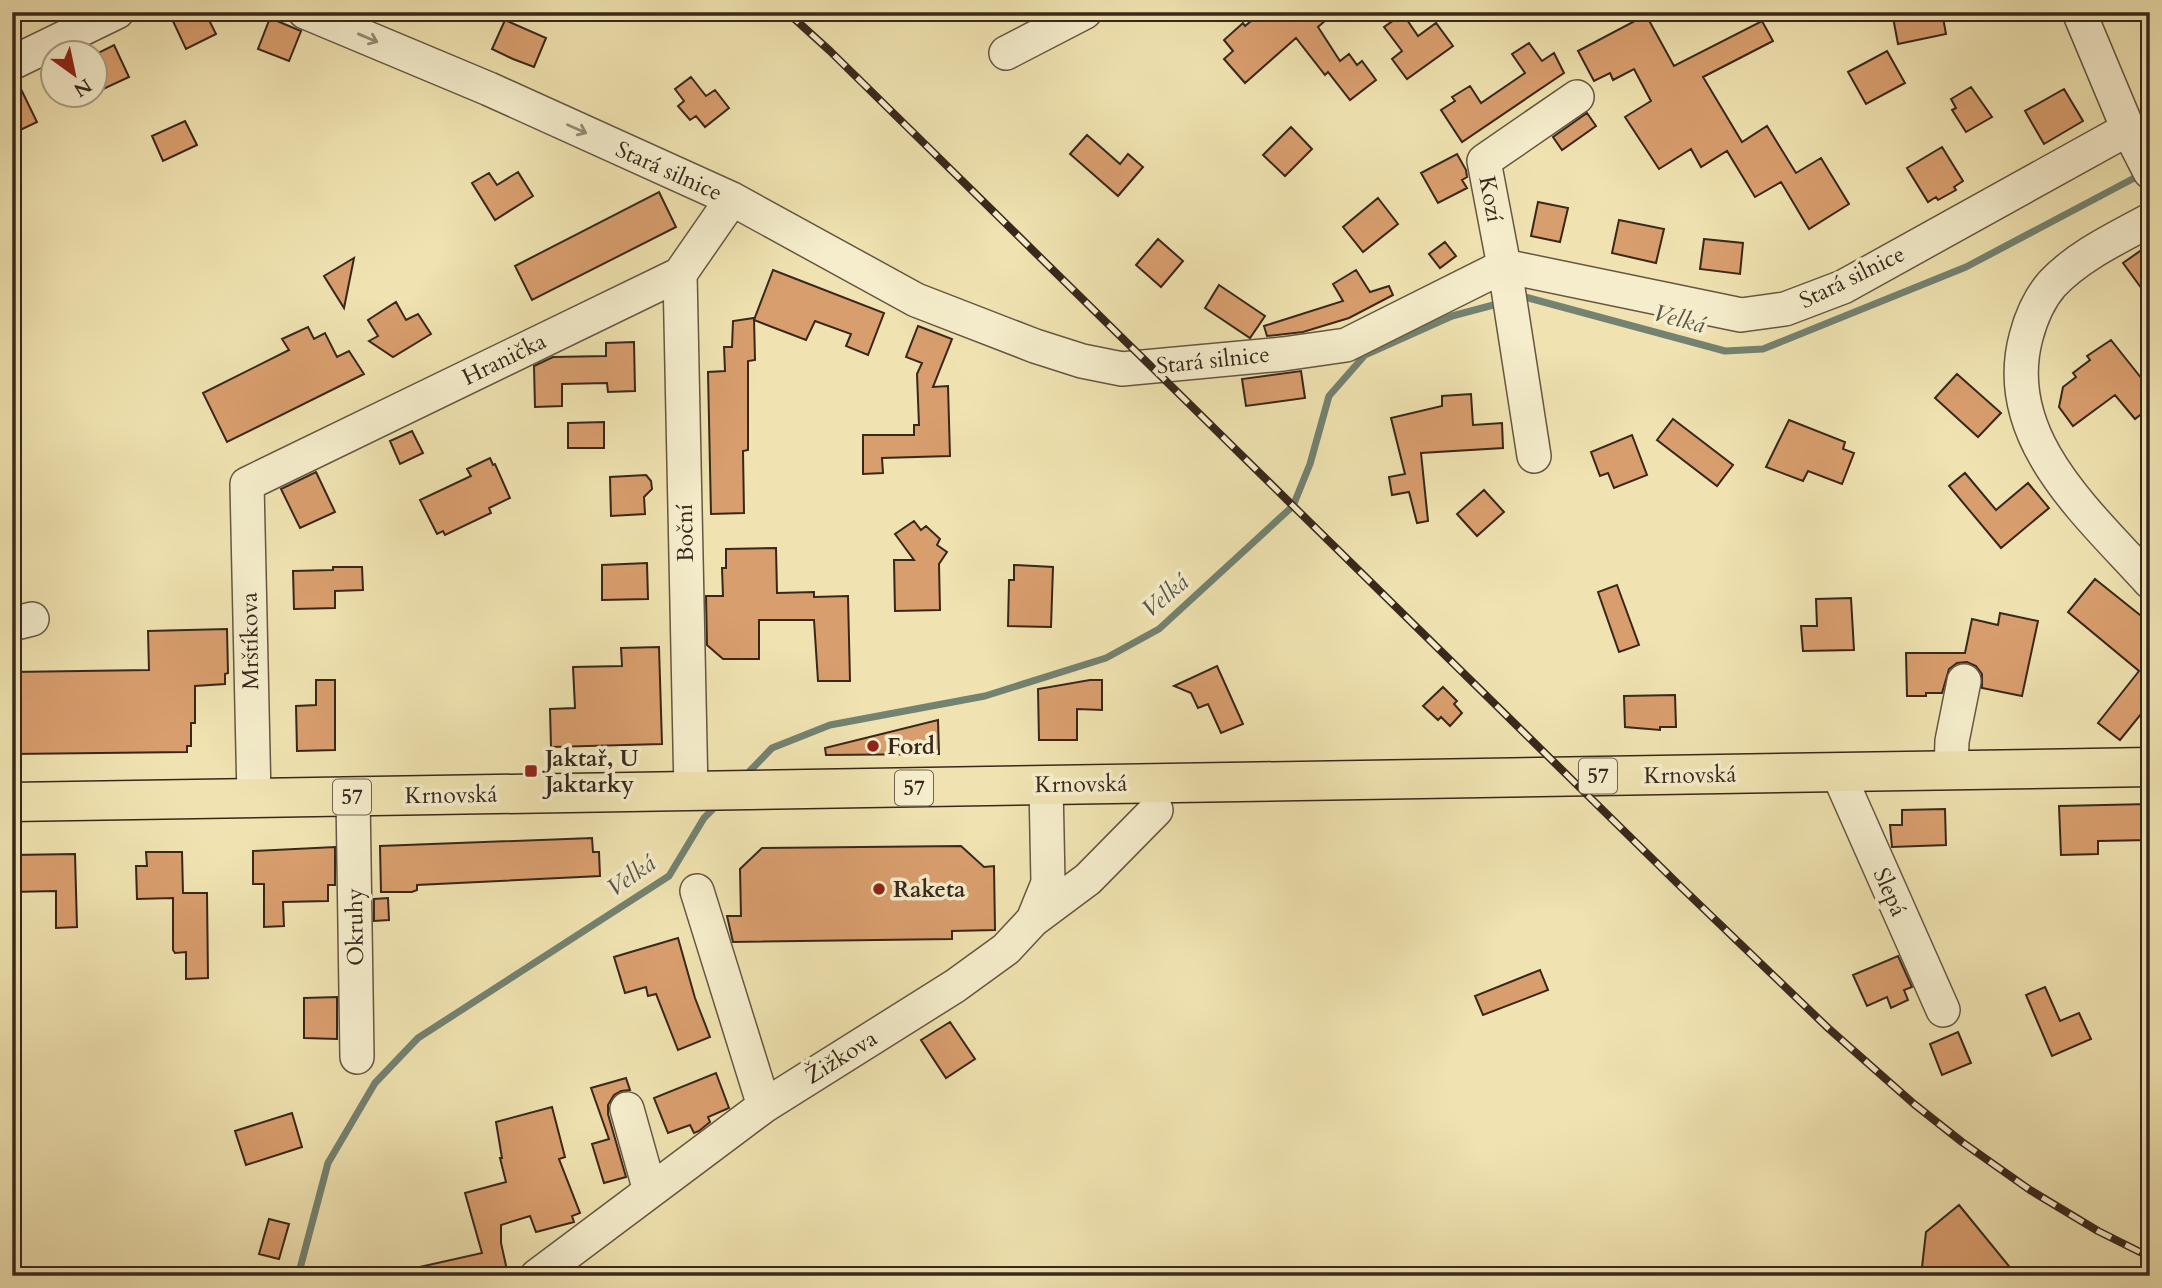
<svg xmlns="http://www.w3.org/2000/svg" width="2162" height="1288" font-family="Cardo,serif">
  <style>
    .lines { fill: none; stroke-linecap: round; stroke-linejoin: round }
    .stream { stroke: #738271; stroke-width: 7 }
    .building { fill: #d99e6e; stroke: #38271c; stroke-width: 2 }
    .minor-casing { stroke: #665641; stroke-width: 36 }
    .major-casing { stroke: #38271c; stroke-width: 41 }
    .minor { stroke: #f5edcc; stroke-width: 33 }
    .major { stroke: #f0e3b1; stroke-width: 38 }
    .rail-casing { stroke: #38271c; stroke-width: 8 }
    .rail { stroke: #f5edcc; stroke-width: 5; stroke-dasharray: 16; stroke-linecap: butt }
    .oneway { stroke: #968a74 }
    .poi-dot { fill: #8f2418; stroke: #f5edcc; stroke-width: 2.5 }
    .labels { text-anchor: middle; dominant-baseline: central; stroke-width: 7; stroke-linejoin: round; paint-order: stroke }
    .shield { fill: #f5edcc; stroke: #716251; stroke-width: 2 }
    .shield-label { font-size: 21px; font-weight: bold; fill: #38271c }
    .street-label { font-size: 23px; fill: #38271c; stroke: #f5edcc }
    .poi-label { font-size: 23px; font-weight: bold; fill: #38271c; stroke: #f5edcc; text-anchor: start }
    .water-label { font-size: 24px; font-style: italic; fill: #555446; stroke: #f5edcc }
  </style>
  <rect width="100%" height="100%" fill="#f0e3b1"/>
  <filter id="stains"><feTurbulence type="fractalNoise" baseFrequency=".00286" numOctaves="4"/><feColorMatrix values="0 0 0 0 .2 0 0 0 0 .09 0 0 0 0 .02 0 0 0 .5 -.17"/></filter>
  <radialGradient id="worn" r=".72"><stop offset=".6" stop-color="#630" stop-opacity="0"/><stop offset="1" stop-color="#630" stop-opacity=".3"/></radialGradient>
  <g class="lines">
    <!-- stream -->
    <path class="stream" d="M1519 299 1525 297 1725 351 1763 349 1966 267 2140 175
      M746 775 772 748 830 725 985 696 1106 658 1159 629 1293 506 1310 464 1329 396 1365 355 1452 316 1501 303
      M298 1276 328 1163 375 1083 418 1038 669 876 704 818 718 804"/>
  </g>
  <!-- building -->
  <path class="building" d="M180 12H205L216 34 186 49 171 17Z
    M1262 12H1335L1318 27 1340 61 1349 54 1357 65 1362 61 1376 80 1350 100 1328 72 1325 75 1296 38 1245 83 1224 59 1233 51 1224 40 1243 23 1245 26Z
    M1892 12H1942L1946 34 1898 44Z
    M1403 14 1418 36 1436 23 1453 46 1407 79 1392 59 1402 51 1384 27Z
    M1646 15 1674 66 1762 21 1773 41 1703 77 1742 142 1767 126 1796 173 1821 158 1849 204 1809 229 1781 182 1755 197 1727 151 1701 167 1691 149 1659 169 1625 117 1651 101 1634 69 1613 80 1610 73 1594 81 1578 51Z
    M270 18 301 31 289 61 258 49Z
    M505 20 546 38 534 67 513 59 492 49Z
    M1529 43 1542 61 1554 53 1564 73 1462 142 1441 110 1455 101 1452 97 1470 86 1481 103 1525 73 1512 54Z
    M114 45 129 77 99 91 94 81V55Z
    M1887 51 1905 83 1866 104 1848 72Z
    M691 77 706 96 715 90 729 108 705 127 696 116 690 120 678 106 684 101 675 89Z
    M17 81 37 122 12 134V82Z
    M1971 87 1992 117 1966 132 1952 110 1956 108 1951 99Z
    M2064 89 2083 121 2044 144 2025 111Z
    M1587 113 1596 126 1562 150 1553 137Z
    M185 121 197 145 163 161 152 136Z
    M1291 127 1312 149 1285 176 1263 155Z
    M1087 135 1120 164 1128 154 1143 167 1118 196 1070 154Z
    M1942 147 1963 181 1954 187 1956 190 1938 200 1936 197 1928 202 1907 168Z
    M1457 154 1466 170 1467 177 1462 180 1467 188 1438 203 1421 173Z
    M518 172 533 196 495 220 472 183 489 173 497 185Z
    M659 192 676 227 532 300 515 266Z
    M1378 198 1398 224 1363 252 1343 227Z
    M1538 202 1568 208 1560 242 1531 236Z
    M1619 220 1664 229 1656 263 1612 253Z
    M1158 239 1183 261 1161 287 1136 265Z
    M1704 239 1743 243 1740 274 1700 269Z
    M1445 242 1456 256 1440 268 1429 254Z
    M2150 244V300L2123 263Z
    M354 258 344 308 324 276Z
    M773 270 884 313 868 355 846 346 851 334 815 321 806 340 754 320Z
    M1356 270 1370 292 1389 286 1393 295 1349 318 1303 332 1267 336 1264 326 1343 301 1333 284Z
    M1219 285 1265 316 1250 338 1205 308Z
    M396 302 406 320 418 314 431 334 393 357 369 341 378 336 368 320Z
    M754 318 755 360 748 361V450L743 451 744 513 711 514 708 372 725 371 724 347H732L733 321Z
    M918 326 952 339 933 387 948 386 950 456 882 458 883 473 863 474V435H914V425H919L917 374 922 363 906 357Z
    M308 327 314 339 325 333 337 357 349 351 364 374 227 442 203 393 289 350 282 339Z
    M2111 340 2142 379 2150 374V407L2135 419 2115 395 2073 426 2059 407 2063 387 2076 377 2073 373 2090 360 2087 356Z
    M634 342 635 391 608 392 607 383 562 384V406L535 407 534 366 553 357 606 356V343Z
    M1301 371 1305 398 1246 406 1242 379Z
    M1957 374 2001 413 1978 437 1935 398Z
    M1471 394 1473 425 1502 423 1503 448 1421 453 1428 521 1417 523 1409 492 1392 495 1389 477 1405 474 1391 418 1442 406V396Z
    M1673 419 1733 465 1717 486 1657 440Z
    M1789 420 1845 442 1843 449 1854 453 1842 484 1808 471 1803 481 1766 467Z
    M604 422V448H568V423Z
    M412 431 423 453 400 464 390 441Z
    M1632 435 1647 475 1614 488 1608 473 1600 476 1591 452Z
    M490 458 493 465 495 464 510 498 489 508 491 513 445 535 443 531 437 534 420 500 471 476 467 469Z
    M316 472 335 512 300 528 281 489Z
    M1965 473 1996 510 2028 483 2049 508 2001 548 1949 486Z
    M646 475 651 481 652 489 644 497 645 514 611 516 610 477Z
    M1484 490 1504 512 1477 536 1457 514Z
    M914 521 921 530 926 526 940 539 937 545 947 552 939 564 940 610 895 611 894 560H914L895 534Z
    M776 548 777 593 814 592V597L848 596 850 681H818L814 620H759V659H723L707 645 706 596H723L722 568H726V549Z
    M647 563 648 599 602 600V565Z
    M1014 565 1053 567 1051 627 1008 626 1009 580H1014Z
    M333 567H362L363 590 335 591V608L294 609 293 571 333 570Z
    M2095 579 2150 623V703L2120 740 2098 723 2139 671 2068 612Z
    M1617 585 1639 645 1619 652 1598 592Z
    M1851 598 1854 650 1803 651 1801 626H1817L1816 599Z
    M2000 613 2038 621 2022 696 1982 688V674L1976 666 1967 662 1957 663 1949 669 1942 693H1926V696H1907L1906 653H1965L1972 619 1998 625Z
    M227 629 228 673 225 674V684L195 686V723H191V746H187V752L12 754V672L149 670 148 631Z
    M659 647 662 744 551 747 550 709 575 708 573 667 622 666 621 648Z
    M1217 666 1243 724 1221 733 1208 704 1198 708 1191 693 1174 686Z
    M316 680H335V750L297 751 296 706 316 705Z
    M1090 680H1102V710L1077 709V740H1039L1038 689Z
    M1443 687 1457 701 1454 704 1462 713 1450 726 1441 717 1438 720 1423 706Z
    M1675 695 1676 727H1660V730L1625 727 1624 696Z
    M938 720 939 754 826 755 825 748Z
    M2150 804V840L2098 841V854L2061 855 2059 806Z
    M1945 809 1946 845 1892 847 1890 825H1902V810Z
    M592 838 593 852H599L600 876 417 885V890L412 892H381L380 846Z
    M961 846 984 867 994 866 995 930 952 931V939L733 942 727 916H741L740 869 762 848Z
    M335 847V885H328V901L283 902 284 926 264 927V884H253V851Z
    M146 852H182L183 893H207L208 978 186 979V952L175 953 173 950V898L137 899 136 866H147Z
    M75 854 77 927 56 928V891L12 892V855Z
    M388 898 389 920 374 921V899Z
    M678 938 695 998 710 1037 678 1050 656 994 648 996 646 987 625 993 614 957Z
    M1898 956 1912 987 1904 990 1908 1000 1891 1008 1887 997 1867 1006 1853 975Z
    M1540 970 1548 990 1483 1015 1475 996Z
    M2045 987 2060 1021 2079 1013 2091 1039 2052 1056 2026 995Z
    M337 997V1039L304 1038V998Z
    M950 1022 975 1059 946 1078 921 1040Z
    M1958 1032 1971 1063 1942 1075 1930 1044Z
    M716 1073 729 1108 708 1117 710 1122 699 1131 694 1133 690 1125 668 1133 654 1098Z
    M626 1078 630 1090 621 1091 614 1095 608 1105V1114L626 1177 604 1183 592 1144 609 1139 591 1088Z
    M552 1107 565 1157 559 1159 580 1213 572 1216 574 1222 536 1232 530 1216 501 1225V1243L507 1270 482 1276H416L415 1268 482 1253 465 1193 506 1182 500 1158H502L496 1122Z
    M292 1113 302 1147 246 1165 235 1131Z
    M1959 1205 2017 1276H1921L1926 1232Z
    M269 1219 289 1224 279 1259 259 1254Z"/>
  <g class="lines">
    <defs>
      <path id="minor" d="M305 12 489 89 732 199 916 300 1035 346 1082 361 1122 369 1283 354 1346 345 1504 266 1741 315 1785 309 1843 287 2128 129
        M2079 12 2128 129 2150 172
        M1006 53 1085 12
        M12 63 117 12
        M2150 220C2117 238 2078 256 2052 284 2039 299 2031 318 2026 337 1999 438 2089 514 2150 582
        M680 274 691 792
        M1534 456 1507 282 1484 161 1577 97
        M12 624 32 619
        M1951 771 1952 741 1964 681
        M1838 773 1943 1010
        M353 796 357 1057
        M254 798 247 484 680 274 732 199
        M697 891 764 1106
        M1033 920 1088 879 1156 810
        M627 1109 650 1191
        M537 1276 764 1106 955 986 1006 949 1033 920 1048 883 1046 785"/>
      <path id="major" d="M12 802 2150 767"/>
    </defs>
    <!-- minor casing -->
    <use href="#minor" class="minor-casing"/>
    <!-- major casing -->
    <use href="#major" class="major-casing"/>
    <!-- minor -->
    <use href="#minor" class="minor"/>
    <!-- major -->
    <use href="#major" class="major"/>
    <defs>
      <path id="rail" d="M787 12 830 51 1678 884 1828 1028 1914 1104 1962 1142 2030 1190 2098 1231 2150 1257"/>
    </defs>
    <!-- rail casing -->
    <use href="#rail" class="rail-casing"/>
    <!-- rail -->
    <use href="#rail" class="rail"/>
  </g>
  <!-- one-way arrows -->
  <defs><path id="oneway-shaft" d="M-6 0H5M1.5-3L5.5 0L1.5 3" fill="none" stroke-width="1.6" stroke-linecap="round" stroke-linejoin="round" transform="scale(1.75)"/></defs>
  <g class="oneway">
    <use href="#oneway-shaft" transform="translate(368 38) rotate(23)"/>
    <use href="#oneway-shaft" transform="translate(577 129) rotate(24)"/>
  </g>
  <!-- markers -->
  <g class="poi-dot">
    <circle cx="873" cy="746" r="7"/>
    <rect x="524" y="764" width="14" height="14" rx="3.5"/>
    <circle cx="879" cy="889" r="7"/>
  </g>
  <g class="labels">
    <!-- shield labels -->
    <g class="shield">
      <rect x="1579" y="758.5" width="38" height="35" rx="5"/>
      <rect x="895" y="770.5" width="38" height="35" rx="5"/>
      <rect x="333" y="779.5" width="38" height="35" rx="5"/>
    </g>
    <g class="shield-label">
      <text x="1598" y="776">57</text>
      <text x="914" y="788">57</text>
      <text x="352" y="797">57</text>
    </g>
    <!-- street labels -->
    <g class="street-label">
      <text transform="translate(669 171) rotate(24)">Stará silnice</text>
      <text transform="translate(1491 199) rotate(79)">Kozí</text>
      <text transform="translate(1852 277) rotate(-26)">Stará silnice</text>
      <text transform="translate(504 359) rotate(-26)">Hranička</text>
      <text transform="translate(1213 360) rotate(-6)">Stará silnice</text>
      <text transform="translate(685 533) rotate(-91)">Boční</text>
      <text transform="translate(250 641) rotate(-91)">Mrštíkova</text>
      <text transform="translate(1690 775) rotate(-1)">Krnovská</text>
      <text transform="translate(1081 784) rotate(-1)">Krnovská</text>
      <text transform="translate(451 795) rotate(-1)">Krnovská</text>
      <text transform="translate(1890 892) rotate(66)">Slepá</text>
      <text transform="translate(355 927) rotate(-91)">Okruhy</text>
      <text transform="translate(841 1057) rotate(-32)">Žižkova</text>
    </g>
    <!-- poi labels -->
    <g class="poi-label">
      <text x="887" y="746">Ford</text>
      <text x="545" y="758">Jaktař, U<tspan x="545" dy="26">Jaktarky</tspan></text>
      <text x="893" y="889">Raketa</text>
    </g>
    <!-- water labels -->
    <g class="water-label">
      <text transform="translate(1679 319) rotate(15)">Velká</text>
      <text transform="translate(1165 596) rotate(-40)">Velká</text>
      <text transform="translate(631 876) rotate(-35)">Velká</text>
    </g>
  </g>
  <!-- margin -->
  <rect width="2162" height="1288" fill="none" stroke="#f0e3b1" stroke-width="42"/>
  <rect x="14" y="14" width="2134" height="1260" fill="none" stroke="#38271c" stroke-width="3.5"/>
  <rect x="21" y="21" width="2120" height="1246" fill="none" stroke="#38271c" stroke-width="2"/>
  <!-- north arrow -->
  <g transform="translate(74 74) rotate(147)"><circle r="33" fill="#f5edcc" stroke="#a99e86" stroke-width="2"/>
  <path d="M0-5L12 26L0 18L-12 26Z" fill="#8f2418"/>
  <text y="-10" font-size="19" font-weight="bold" text-anchor="middle" fill="#38271c">N</text>
  </g>
  <rect width="100%" height="100%" filter="url(#stains)"/>
  <rect width="100%" height="100%" fill="url(#worn)"/>
</svg>
